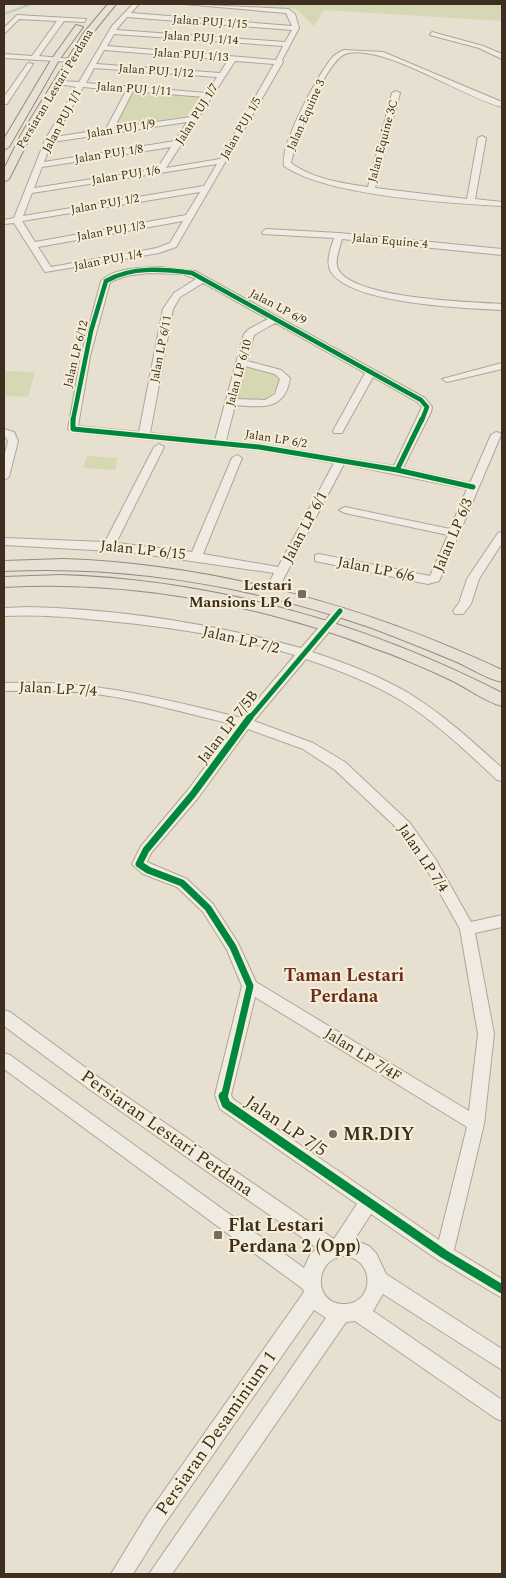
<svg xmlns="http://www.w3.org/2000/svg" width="506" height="1578" font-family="Spectral,serif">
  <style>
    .green { fill: #d6d7b3 }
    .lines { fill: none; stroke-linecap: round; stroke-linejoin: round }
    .stream { stroke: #bcccc2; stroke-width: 2 }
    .minor-casing { stroke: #ada599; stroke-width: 2 }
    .major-casing { stroke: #928b80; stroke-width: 2 }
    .minor { fill: #efebe3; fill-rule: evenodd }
    .major { fill: #e6e1d4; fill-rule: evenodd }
    .cycleway-far3-casing { stroke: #f7eed8; stroke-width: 6 }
    .cycleway-far2-casing { stroke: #f7eed8; stroke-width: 8 }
    .cycleway-far1-casing { stroke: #f7eed8; stroke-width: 10 }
    .cycleway-casing { stroke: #f7eed8; stroke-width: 12 }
    .cycleway-far3 { stroke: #00873e; stroke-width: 4.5 }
    .cycleway-far2 { stroke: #00873e; stroke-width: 5 }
    .cycleway-far1 { stroke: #00873e; stroke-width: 7 }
    .cycleway { stroke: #00873e; stroke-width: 9 }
    .poi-dot { fill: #786c5e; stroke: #f7eed8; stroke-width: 2 }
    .labels { text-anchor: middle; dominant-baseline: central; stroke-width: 4; stroke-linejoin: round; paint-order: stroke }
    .far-street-label { font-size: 12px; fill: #3d2e20; stroke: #f7eed8 }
    .street-label { font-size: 15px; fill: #3d2e20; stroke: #f7eed8 }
    .poi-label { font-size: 15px; font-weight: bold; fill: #3d2e20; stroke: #f7eed8; text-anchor: end }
    .quarter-label { font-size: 18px; font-weight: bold; fill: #6b2e1e; stroke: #f7eed8 }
    .near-street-label { font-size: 18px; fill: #3d2e20; stroke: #f7eed8 }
    .near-poi-label { font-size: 18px; font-weight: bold; fill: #3d2e20; stroke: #f7eed8; text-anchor: start }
  </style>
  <rect width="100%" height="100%" fill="#e7e0d1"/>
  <!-- green -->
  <path class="green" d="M218 4H502V21L324 10 314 26 296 9Z
    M132 93 200 96 187 116 117 127 115 125Z
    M243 365 273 374 280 381C267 406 263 402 237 399Z
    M4 371 35 372 28 397 4 396Z
    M87 456 118 458 115 470 83 468Z"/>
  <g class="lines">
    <!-- stream -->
    <path class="stream" d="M4 14 31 4"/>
    <defs>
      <path id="minor" d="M133 4H139L131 13 292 26 286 13 184 4 288 9 295 14 299 28 282 60 283 62 176 247 159 253 45 272 14 223 4 224V220L14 218 45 140 76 87 54 83 58 81 79 82 112 26ZM127 17 292 30 285 42 116 30ZM114 34 283 46 276 60 107 46ZM104 50 228 60 220 73 96 64ZM235 61 274 64 220 159 166 168ZM94 68 217 77 207 93 86 83ZM83 87 126 91 106 129 55 137ZM133 91 204 97 191 117 114 128ZM187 122 175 141 44 162 52 142ZM171 147 157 169 34 188 42 167ZM217 164 204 186 23 216 32 193ZM200 192 186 215 35 242 22 221ZM183 221 170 243 157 248 51 267 38 247Z
        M17 15 86 19 84 22 64 21 39 56 71 59 73 62 4 58V54L32 56 57 21 19 19 4 34V28Z
        M432 32 483 46 502 54V59L479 48 430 35Z
        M344 50 383 52 502 102V107C463 97 386 45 348 53 334 56 320 86 314 98 305 120 296 140 291 163 313 179 341 183 368 187L392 93 396 91 400 93 375 188 467 199 478 138 482 136 486 138 475 199 502 202V206C448 203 327 196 284 166 280 144 317 77 331 59 334 55 339 52 344 50Z
        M28 63 33 64 7 104H4V97Z
        M266 229 339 233 502 249V255L342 239C340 247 334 261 338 269 353 299 470 302 502 304V310C464 308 352 304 331 272 325 262 331 248 334 238L263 234 262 232Z
        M160 267 195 271 425 398 432 407 431 412 403 468 470 483 491 435 496 432 500 433 501 435 439 581 428 584 315 561V555L319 554 430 576 448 535 345 513 339 510 345 507 450 529 467 489 344 464 276 593 270 597 264 593 274 573 129 552 4 545V538L105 542 154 447 159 444 164 447 116 543 192 552 232 458 237 455 242 458 203 554 278 567 334 463 259 450 73 432 68 429 81 356 101 281C116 267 141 268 160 267ZM148 273 183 274 196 279 174 293 163 309 139 432 78 426 90 356 110 282 126 276ZM203 283 268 319 249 329 244 334 215 440 150 433 173 309 180 297ZM275 323 365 373 333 431 334 433H342L343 431 373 377 417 402 422 407 394 466 259 444 226 441 235 405C262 407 285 411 290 378L281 370 247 361 254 335ZM245 366 275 374 280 379 275 394 265 400 237 399Z
        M502 363V369L447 382 442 379Z
        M4 429 14 432 18 441 9 477 4 480V457L8 441 4 435Z
        M502 532V543L479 579 471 604 463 614H455L453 611 459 603 467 579 498 533Z
        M28 607C119 609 213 624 301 648L336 608H344L346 611 344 614 312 652C346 663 380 676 410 694 444 715 473 742 502 768V781L497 780C467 752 437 723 402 701 372 683 339 670 306 659L254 721 313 743 345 762 410 823 436 860 471 922 502 915V927L475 933 494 1034 484 1124 454 1250 502 1279V1298L438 1260 371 1214 354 1240 369 1246 376 1253 386 1274 502 1349V1370L383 1294 373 1311 502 1400V1421L495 1418 355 1321 346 1322 172 1574H149L326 1318 314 1310 161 1529 133 1574H111L147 1515 304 1292 303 1289 4 1069V1053L10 1055 304 1268 310 1255 317 1248 89 1089 4 1026V1010L10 1012 101 1079 334 1239 357 1204 220 1109 215 1095 242 986 227 950 203 912 177 887 143 874 132 864 141 846 188 790 236 725C188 714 139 699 89 693 61 690 32 691 4 691V683C89 679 160 698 242 718L295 655C238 638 178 628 118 622 80 618 42 614 4 616V608ZM248 729 303 749 335 770 400 831 426 868 460 929 478 1034 469 1111 256 982 238 943 213 904 187 879 147 862 151 853 198 798ZM255 997 467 1127 439 1240 233 1099 231 1095ZM344 1256C376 1258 375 1306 342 1304 312 1302 315 1258 344 1256Z"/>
      <path id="major" d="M108 4H116L91 35 32 133 9 179 4 182V169L22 133 83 34Z
        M76 25 83 27 59 60 9 147 4 150V139L51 60Z
        M63 559C214 564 366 606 502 670V682C487 679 472 669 457 662 428 650 399 638 369 627 251 586 129 565 4 571V561Z
        M61 575C215 580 366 623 502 693V706C486 702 470 690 455 682 428 669 400 657 371 647 255 603 128 580 4 587V577Z"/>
    </defs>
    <!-- minor casing -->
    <use href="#minor" class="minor-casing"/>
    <!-- major casing -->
    <use href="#major" class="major-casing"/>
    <!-- minor -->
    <use href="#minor" class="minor"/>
    <!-- major -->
    <use href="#major" class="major"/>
    <defs>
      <path id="cycleway-far3" d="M73 420 91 331 106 281C132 266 164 269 192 273L421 400 427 407 422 420"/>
      <path id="cycleway-far2" d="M73 419V429L259 447 397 470
        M397 470 473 487
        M397 470 422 419
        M249 719 340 611"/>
      <path id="cycleway-far1" d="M224 1098 250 986 233 947 208 908 182 883 148 870 139 864 146 850 193 794 250 717"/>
      <path id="cycleway" d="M223 1096 226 1104 444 1254 502 1289"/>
    </defs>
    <!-- cycleway-far3 casing -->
    <use href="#cycleway-far3" class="cycleway-far3-casing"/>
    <!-- cycleway-far2 casing -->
    <use href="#cycleway-far2" class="cycleway-far2-casing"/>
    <!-- cycleway-far1 casing -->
    <use href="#cycleway-far1" class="cycleway-far1-casing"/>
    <!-- cycleway casing -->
    <use href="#cycleway" class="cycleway-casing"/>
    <!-- cycleway-far3 -->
    <use href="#cycleway-far3" class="cycleway-far3"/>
    <!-- cycleway-far2 -->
    <use href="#cycleway-far2" class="cycleway-far2"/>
    <!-- cycleway-far1 -->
    <use href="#cycleway-far1" class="cycleway-far1"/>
    <!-- cycleway -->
    <use href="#cycleway" class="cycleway"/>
  </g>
  <!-- markers -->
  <g class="poi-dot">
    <rect x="297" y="589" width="10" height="10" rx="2.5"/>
    <circle cx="333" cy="1134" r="5"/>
    <rect x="213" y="1230" width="10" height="10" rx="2.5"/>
  </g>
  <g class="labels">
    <!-- far-street labels -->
    <g class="far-street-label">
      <text transform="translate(210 22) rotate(4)">Jalan PUJ 1/15</text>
      <text transform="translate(201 38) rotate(4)">Jalan PUJ 1/14</text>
      <text transform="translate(191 55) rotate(4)">Jalan PUJ 1/13</text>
      <text transform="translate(156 71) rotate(4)">Jalan PUJ 1/12</text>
      <text transform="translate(55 89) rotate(-59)">Persiaran Lestari Perdana</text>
      <text transform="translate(134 89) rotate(4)">Jalan PUJ 1/11</text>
      <text transform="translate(197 114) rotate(-58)">Jalan PUJ 1/7</text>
      <text transform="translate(306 115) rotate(-66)">Jalan Equine 3</text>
      <text transform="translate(62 121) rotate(-62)">Jalan PUJ 1/1</text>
      <text transform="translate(241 128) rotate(-60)">Jalan PUJ 1/5</text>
      <text transform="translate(121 129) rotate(-9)">Jalan PUJ 1/9</text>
      <text transform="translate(383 141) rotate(-75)">Jalan Equine 3C</text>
      <text transform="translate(109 154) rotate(-9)">Jalan PUJ 1/8</text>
      <text transform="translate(126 175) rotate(-9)">Jalan PUJ 1/6</text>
      <text transform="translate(105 204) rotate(-10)">Jalan PUJ 1/2</text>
      <text transform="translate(111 231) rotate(-10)">Jalan PUJ 1/3</text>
      <text transform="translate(390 241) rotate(5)">Jalan Equine 4</text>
      <text transform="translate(108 260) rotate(-11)">Jalan PUJ 1/4</text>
      <text transform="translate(278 307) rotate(28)">Jalan LP 6/9</text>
      <text transform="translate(161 349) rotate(-79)">Jalan LP 6/11</text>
      <text transform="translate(76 354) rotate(-76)">Jalan LP 6/12</text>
      <text transform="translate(239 373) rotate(-75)">Jalan LP 6/10</text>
      <text transform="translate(276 439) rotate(9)">Jalan LP 6/2</text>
    </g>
    <!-- street labels -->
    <g class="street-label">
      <text transform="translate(305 527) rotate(-62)">Jalan LP 6/1</text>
      <text transform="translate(453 535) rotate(-67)">Jalan LP 6/3</text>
      <text transform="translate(143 550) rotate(6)">Jalan LP 6/15</text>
      <text transform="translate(376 569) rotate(11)">Jalan LP 6/6</text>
      <text transform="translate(241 640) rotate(13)">Jalan LP 7/2</text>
      <text transform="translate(58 689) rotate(3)">Jalan LP 7/4</text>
      <text transform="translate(228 727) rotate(-52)">Jalan LP 7/5B</text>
      <text transform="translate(423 858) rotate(56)">Jalan LP 7/4</text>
      <text transform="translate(363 1055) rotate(32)">Jalan LP 7/4F</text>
    </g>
    <!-- poi labels -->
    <g class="poi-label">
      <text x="292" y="585">Lestari<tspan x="292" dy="17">Mansions LP 6</tspan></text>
    </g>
    <!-- quarter labels -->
    <g class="quarter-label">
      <text x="344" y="975">Taman Lestari<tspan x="344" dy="21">Perdana</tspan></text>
    </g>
    <!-- near-street labels -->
    <g class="near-street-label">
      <text transform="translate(286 1126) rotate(34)">Jalan LP 7/5</text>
      <text transform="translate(167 1133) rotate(35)">Persiaran Lestari Perdana</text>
      <text transform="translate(216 1433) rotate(-55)">Persiaran Desaminium 1</text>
    </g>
    <!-- near-poi labels -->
    <g class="near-poi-label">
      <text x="343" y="1134">MR.DIY</text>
      <text x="228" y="1225">Flat Lestari<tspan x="228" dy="21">Perdana 2 (Opp)</tspan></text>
    </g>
  </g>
  <!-- border -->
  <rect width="506" height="1578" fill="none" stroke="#3d2e20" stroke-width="10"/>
</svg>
